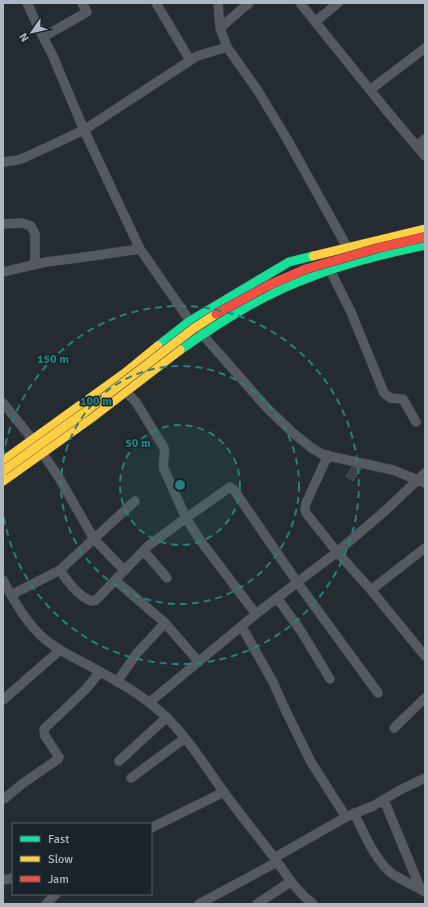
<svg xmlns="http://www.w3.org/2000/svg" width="428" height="907" font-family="Signika,sans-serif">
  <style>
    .building { fill: #3c4347; stroke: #4b545a }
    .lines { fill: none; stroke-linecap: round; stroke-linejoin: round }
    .street-casing { stroke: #42484c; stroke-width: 10 }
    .fast-casing { stroke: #42484c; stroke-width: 10 }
    .slow-casing { stroke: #42484c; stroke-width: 10 }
    .street { stroke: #545a60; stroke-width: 9 }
    .fast { stroke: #16e098; stroke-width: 9 }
    .slow { stroke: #ffcf43; stroke-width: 9 }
    .slow-bridge-casing { stroke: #41494e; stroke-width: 10; stroke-linecap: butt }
    .jam-bridge-casing { stroke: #41494e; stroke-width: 10; stroke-linecap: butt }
    .slow-bridge { stroke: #ffcf43; stroke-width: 9 }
    .jam-bridge { stroke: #f24e42; stroke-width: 9 }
    .ring { fill: none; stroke: #27807b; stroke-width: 2; stroke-dasharray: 7 5 }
    .centre { fill: #27807b; stroke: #18232b; stroke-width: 2 }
    .ring-label { font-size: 12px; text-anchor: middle; font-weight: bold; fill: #27807b; stroke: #18232b; stroke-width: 3; stroke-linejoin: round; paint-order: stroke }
  </style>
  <rect width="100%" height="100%" fill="#242c31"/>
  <!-- building -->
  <path class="building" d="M352 467 361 469 353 481 346 476Z"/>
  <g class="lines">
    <defs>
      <path id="street" d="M27 3 43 37
        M82 3 87 12 43 37 52 54 84 130 140 249 190 321
        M156 3 190 60
        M218 3 220 28 227 47 258 91 287 139 347 247
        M300 3 387 111 425 156
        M315 22 338 3
        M220 28 249 3
        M370 90 425 48
        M417 146 425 139
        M3 162 18 160 26 157 84 130 197 56 227 47
        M3 224 22 223 31 226 35 234V264
        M330 270 351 312 384 393 390 398 403 399 416 422
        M3 272 46 262 78 258 140 249
        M202 334 267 408 293 433 313 449 324 455 393 470 425 483
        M125 391 136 402 164 448C166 455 162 462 164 469L186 518 200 540 256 614
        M3 403 33 440
        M43 454 58 476 94 539 124 570
        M328 455 306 503 305 510 306 513 337 552 371 590 425 656
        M144 551 167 578
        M60 570C68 582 77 595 91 601L96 600 148 546 186 518 230 487 234 490 297 582 378 693
        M3 580C14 601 28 626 47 641 59 650 72 657 86 664 113 679 144 695 166 717 189 739 205 766 223 791 239 813 256 834 273 856 287 875 294 889 313 904
        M115 580 165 623 199 662
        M371 590 425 548
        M11 595 60 570 135 501
        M277 598 301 631 330 679
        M242 627 273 682 284 707 311 762 346 817
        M117 682 137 653 165 623
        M3 700 60 650
        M150 702 256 614 337 552 386 510 425 473
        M394 728 425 698
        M119 761 167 717
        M131 778 185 738
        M4 799 22 784 58 759 59 757 45 736 44 729 85 690 100 672
        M384 800 421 890
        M354 813C363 831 375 860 390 872 400 880 414 885 425 892
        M151 828 224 792
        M274 858 346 817 373 806 400 790 425 778
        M3 880 13 878
        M46 904 56 894
        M199 904 277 862
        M257 904 290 882"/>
      <path id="fast" d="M158 346 190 321 289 262 313 256
        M180 350C221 321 265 293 313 276 349 262 387 253 425 245"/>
      <path id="slow" d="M313 256 425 229
        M3 461 125 373 158 346
        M3 481 94 416 180 350"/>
    </defs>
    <!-- street casing -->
    <use href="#street" class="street-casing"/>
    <!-- fast casing -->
    <use href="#fast" class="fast-casing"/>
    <!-- slow casing -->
    <use href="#slow" class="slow-casing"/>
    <!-- street -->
    <use href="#street" class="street"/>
    <!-- fast -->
    <use href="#fast" class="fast"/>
    <!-- slow -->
    <use href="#slow" class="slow"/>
    <defs>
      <path id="slow-bridge" d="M3 471 85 412 193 329 216 314"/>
      <path id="jam-bridge" d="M216 314 269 285 306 269 378 248 425 237"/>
    </defs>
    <!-- slow-bridge casing -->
    <use href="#slow-bridge" class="slow-bridge-casing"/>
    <!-- jam-bridge casing -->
    <use href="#jam-bridge" class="jam-bridge-casing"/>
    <!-- slow-bridge -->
    <use href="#slow-bridge" class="slow-bridge"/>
    <!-- jam-bridge -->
    <use href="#jam-bridge" class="jam-bridge"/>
  </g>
  <!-- distance rings -->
  <circle cx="180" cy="485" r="60" fill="#27807b" fill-opacity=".12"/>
  <g class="ring">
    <circle cx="180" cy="485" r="60"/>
    <circle cx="180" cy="485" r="119"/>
    <path d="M3 457A179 179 0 1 1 3 513"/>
  </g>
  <circle cx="180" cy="485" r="6" class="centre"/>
  <g class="ring-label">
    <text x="53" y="363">150 m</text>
    <text x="96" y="405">100 m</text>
    <text x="138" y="447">50 m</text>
  </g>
  <!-- border -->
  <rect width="428" height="907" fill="none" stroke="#acb9c4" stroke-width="8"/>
  <!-- legend -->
  <rect x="12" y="823" width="140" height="72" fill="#18232b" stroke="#535f68"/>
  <rect x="20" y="836" width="20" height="6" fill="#16e098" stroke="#535f68"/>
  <text x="48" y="843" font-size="12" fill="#acb9c4">Fast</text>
  <rect x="20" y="856" width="20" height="6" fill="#ffcf43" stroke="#535f68"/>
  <text x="48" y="863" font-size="12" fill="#acb9c4">Slow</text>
  <rect x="20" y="876" width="20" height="6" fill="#f24e42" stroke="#535f68"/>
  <text x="48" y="883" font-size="12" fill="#acb9c4">Jam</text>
  <!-- north arrow -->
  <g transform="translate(32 32) rotate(236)" stroke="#18232b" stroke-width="3" paint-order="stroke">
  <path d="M0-3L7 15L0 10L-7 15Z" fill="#acb9c4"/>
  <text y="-6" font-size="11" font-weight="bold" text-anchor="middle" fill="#acb9c4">N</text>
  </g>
</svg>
